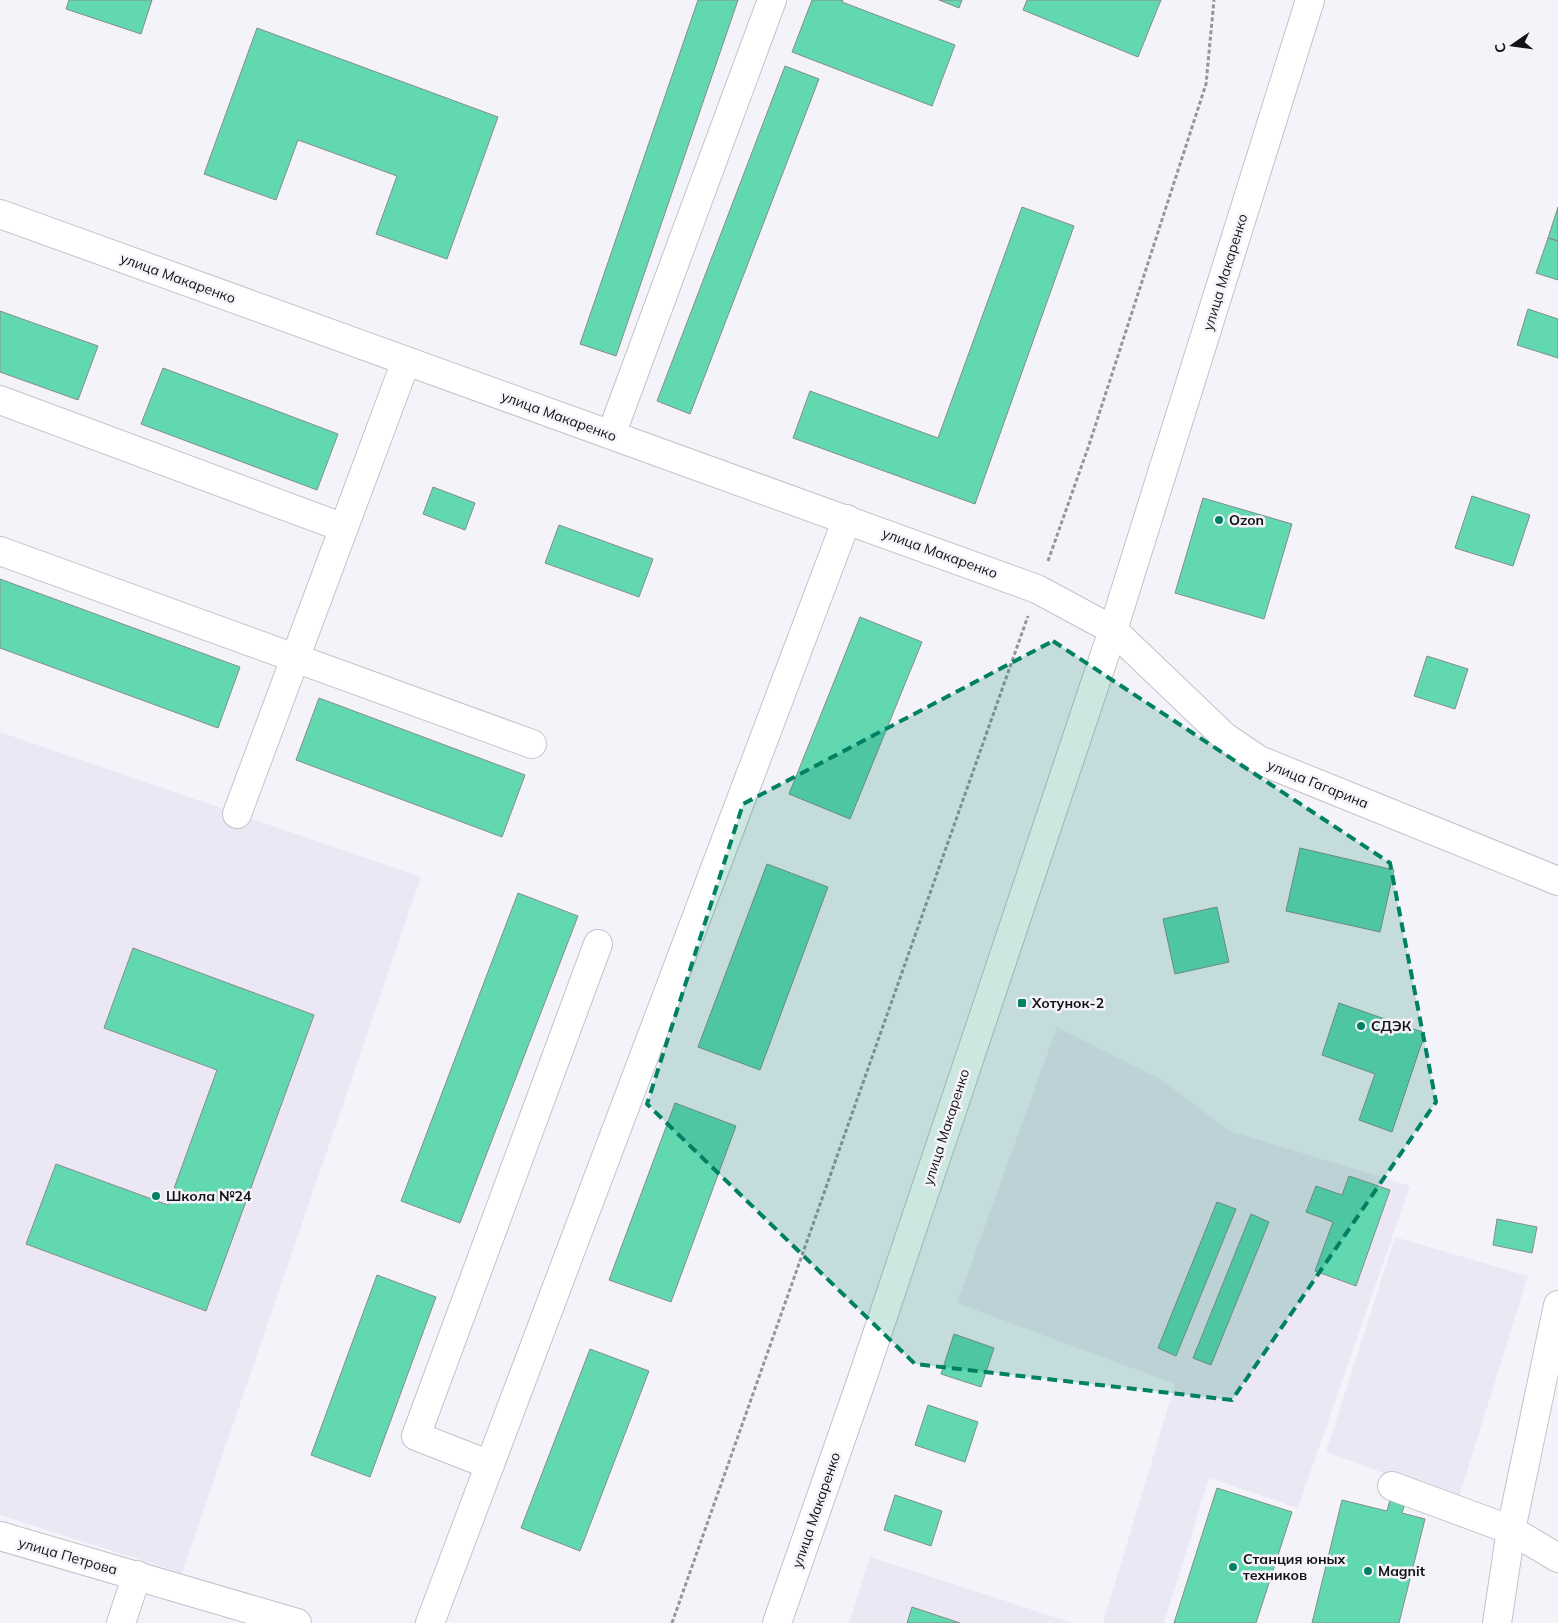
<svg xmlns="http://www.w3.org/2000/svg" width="1558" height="1623" font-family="Mulish,sans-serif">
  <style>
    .built { fill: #ebe7f4 }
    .building { fill: #62d8b1; stroke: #848c89 }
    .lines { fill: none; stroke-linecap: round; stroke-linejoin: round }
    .minor-casing { stroke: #c4c2c9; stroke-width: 30 }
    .major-casing { stroke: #c4c2c9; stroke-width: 30 }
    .path { stroke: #97959a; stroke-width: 3; stroke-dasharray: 4 2.5; stroke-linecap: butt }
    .minor { stroke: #fff; stroke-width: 28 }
    .major { stroke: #fff; stroke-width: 28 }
    .marked { fill: #008163; fill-opacity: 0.2; stroke: #008163; stroke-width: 4; stroke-dasharray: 10 6; stroke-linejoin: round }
    .poi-dot { fill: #008163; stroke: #f5f3fa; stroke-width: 2 }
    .labels { text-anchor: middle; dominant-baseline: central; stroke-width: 5; stroke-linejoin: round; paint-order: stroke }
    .street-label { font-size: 14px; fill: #131214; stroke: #f5f3fa }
    .poi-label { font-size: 14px; font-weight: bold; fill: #131214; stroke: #f5f3fa; text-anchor: start }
  </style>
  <rect width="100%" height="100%" fill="#f5f3fa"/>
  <!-- built -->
  <path class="built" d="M0 732 421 877 182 1573 0 1515Z
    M1057 1027 1160 1079 1230 1131 1410 1186 1298 1508 1209 1478 1164 1623H1103L1175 1384 957 1303Z
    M1395 1237 1528 1276 1458 1500 1326 1452Z
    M870 1557 1073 1623H849Z"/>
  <!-- building -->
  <path class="building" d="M69 0H152L141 34 66 9Z
    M698 0H738L616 356 580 344Z
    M812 0H843L842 2 955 45 932 106 792 52Z
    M939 0H962L959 8Z
    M1027 0H1161L1138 57 1023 10Z
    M257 28 498 117 447 259 376 234 397 176 298 140 276 200 204 174Z
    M785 66 819 79 690 414 657 401Z
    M1022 207 1074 226 975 504 793 438 810 391 938 438Z
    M1558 207V241L1548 238Z
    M1548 238 1558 241V280L1536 273Z
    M1528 309 1558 319V358L1517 345Z
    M0 311 98 346 78 400 0 372Z
    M163 368 338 434 317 490 141 424Z
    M433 487 475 503 465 530 423 514Z
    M1472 496 1530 515 1513 566 1455 548Z
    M1203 498 1292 524 1264 619 1175 593Z
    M559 525 653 559 639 597 545 563Z
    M0 579 240 667 218 728 0 648Z
    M860 617 922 642 850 819 789 794Z
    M1427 656 1468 669 1455 709 1414 696Z
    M319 698 525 775 502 837 296 760Z
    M1300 848 1394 870 1380 932 1286 911Z
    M767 864 828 887 760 1070 698 1047Z
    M518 893 578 916 460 1223 401 1201Z
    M1217 907 1229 962 1175 974 1163 919Z
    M133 948 314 1015 206 1311 26 1244 56 1164 168 1205 217 1070 104 1028Z
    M1339 1003 1425 1033 1392 1132 1359 1120 1375 1074 1322 1055Z
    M675 1103 736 1126 671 1302 609 1280Z
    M1349 1176 1390 1190 1356 1286 1315 1271 1333 1222 1306 1212 1316 1186 1342 1195Z
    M1217 1202 1236 1209 1176 1356 1158 1348Z
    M1251 1214 1269 1222 1211 1365 1193 1358Z
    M1497 1219 1537 1227 1532 1253 1493 1245Z
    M377 1275 436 1297 370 1477 311 1455Z
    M954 1334 994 1348 981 1387 941 1374Z
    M590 1349 649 1371 580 1551 521 1528Z
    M928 1405 978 1422 965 1462 915 1445Z
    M1217 1488 1292 1512 1256 1623H1174Z
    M895 1495 942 1511 931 1546 884 1530Z
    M1391 1496 1406 1500 1402 1513 1425 1519 1399 1623H1312L1342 1500 1387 1511Z
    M912 1607 960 1623H907Z"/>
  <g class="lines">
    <defs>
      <path id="minor" d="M0 214 1037 589 1113 630 1225 737 1259 760 1558 881
        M0 400 344 528
        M611 435 772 0
        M0 551 532 744
        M237 814 406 361
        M490 1465 416 1436 598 944
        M1392 1486 1511 1530 1558 1558
        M0 1536 297 1623
        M121 1623 137 1575
        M430 1623 847 519
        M1497 1623 1511 1530 1558 1305"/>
      <path id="major" d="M777 1623 862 1379 1113 630 1310 0"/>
    </defs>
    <!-- minor casing -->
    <use href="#minor" class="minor-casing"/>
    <!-- major casing -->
    <use href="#major" class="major-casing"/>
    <!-- path -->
    <path class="path" d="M1048 561 1089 445 1206 84 1214 0
      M672 1623 1028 616"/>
    <!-- minor -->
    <use href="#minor" class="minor"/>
    <!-- major -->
    <use href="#major" class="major"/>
  </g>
  <!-- marked area -->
  <path class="marked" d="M1053 641 1390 863 1436 1102 1232 1400 915 1364 647 1104 743 804Z"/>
  <!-- markers -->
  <g class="poi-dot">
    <circle cx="1219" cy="520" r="5"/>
    <rect x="1017" y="998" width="10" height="10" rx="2.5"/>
    <circle cx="1361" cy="1026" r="5"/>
    <circle cx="156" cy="1196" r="5"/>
    <circle cx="1233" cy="1567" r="5"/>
    <circle cx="1368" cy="1571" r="5"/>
  </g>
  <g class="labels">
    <!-- street labels -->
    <g class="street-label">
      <text transform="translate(1225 272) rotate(-73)">улица Макаренко</text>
      <text transform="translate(178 278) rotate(20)">улица Макаренко</text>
      <text transform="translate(559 416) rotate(20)">улица Макаренко</text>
      <text transform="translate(940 553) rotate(20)">улица Макаренко</text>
      <text transform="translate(1318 784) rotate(22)">улица Гагарина</text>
      <text transform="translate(946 1127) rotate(-72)">улица Макаренко</text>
      <text transform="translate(816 1510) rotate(-71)">улица Макаренко</text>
      <text transform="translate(68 1556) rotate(16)">улица Петрова</text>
    </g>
    <!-- poi labels -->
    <g class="poi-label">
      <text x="1229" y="520">Ozon</text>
      <text x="1032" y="1003">Хотунок-2</text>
      <text x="1371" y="1026">СДЭК</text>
      <text x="166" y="1196">Школа №24</text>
      <text x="1243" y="1559">Станция юных<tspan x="1243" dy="16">техников</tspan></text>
      <text x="1378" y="1571">Magnit</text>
    </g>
  </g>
  <!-- north arrow -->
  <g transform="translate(1513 45) rotate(257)" stroke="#f5f3fa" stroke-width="4" paint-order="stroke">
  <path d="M0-4L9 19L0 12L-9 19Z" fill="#131214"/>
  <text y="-8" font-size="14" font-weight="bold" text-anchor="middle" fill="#131214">С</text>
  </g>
</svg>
